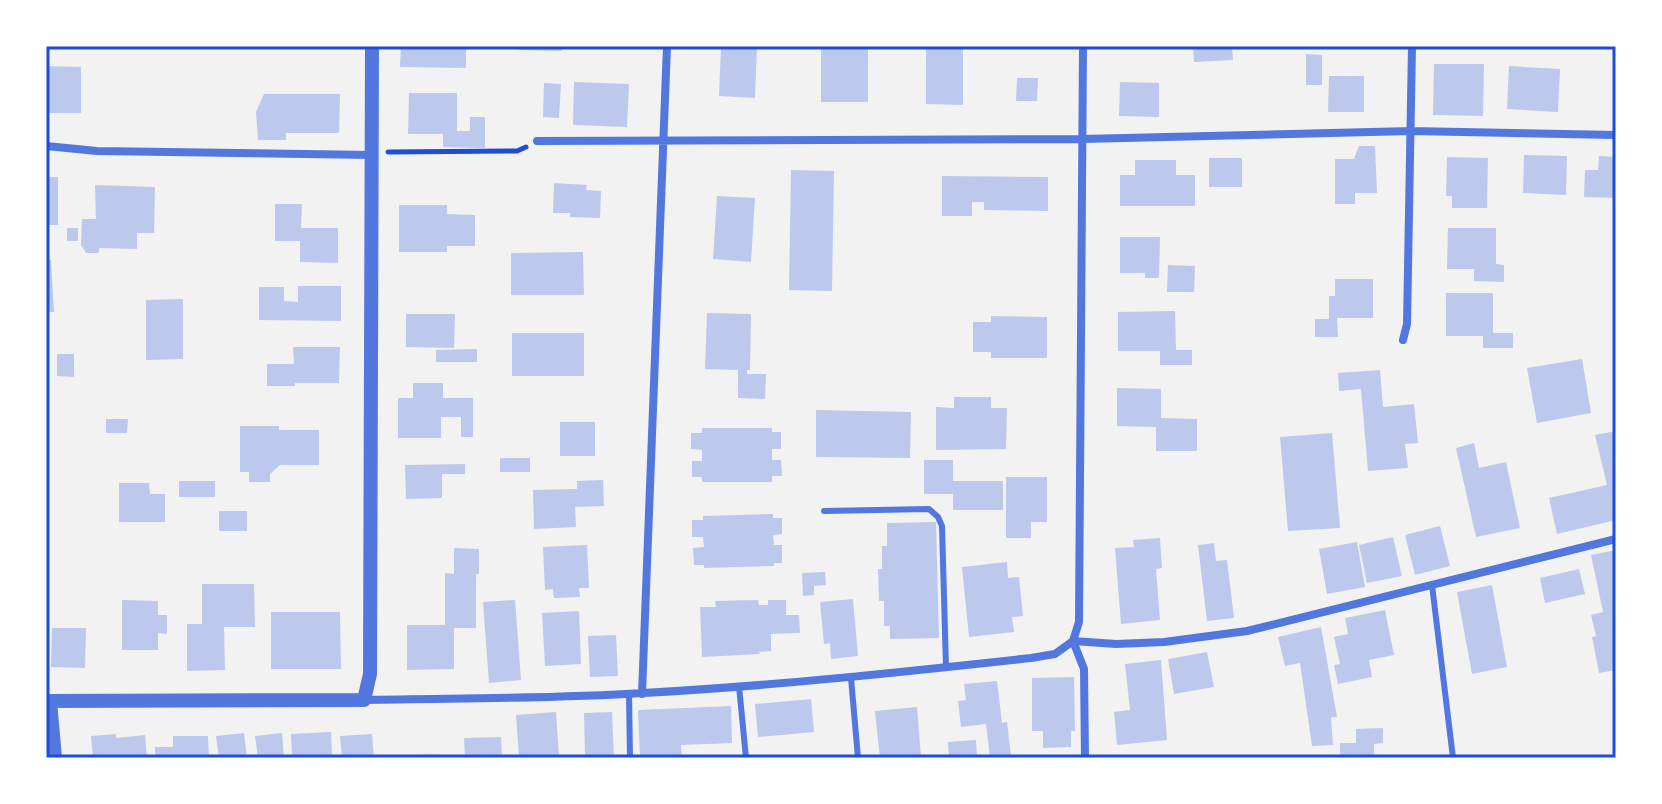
<svg xmlns="http://www.w3.org/2000/svg" width="1662" height="804" font-family="'Sofia Sans Condensed',sans-serif">
  <style>
    .building { fill: #bdc9ec }
    .lines { fill: none; stroke-linecap: round; stroke-linejoin: round }
    .path { stroke: #1d4ed8; stroke-width: 5 }
    .service { stroke: #5277de; stroke-width: 6 }
    .minor { stroke: #5277de; stroke-width: 8 }
    .tertiary { stroke: #5277de; stroke-width: 14 }
    .neatline { fill: none; stroke: #1d4ed8; stroke-width: 3 }
  </style>
  <rect width="100%" height="100%" fill="#f2f2f2"/>
  <!-- building -->
  <path class="building" d="M401 46H466V68L400 67Z
    M519 46H562V51L519 50Z
    M721 46H757L755 98 719 96Z
    M821 46H868V102H821Z
    M926 46H963V105L926 104Z
    M1193 46H1232L1233 60 1194 62Z
    M1306 54 1322 55V85H1306Z
    M1434 64H1484L1483 116 1433 115Z
    M46 66 81 67V113H46Z
    M1509 66 1560 69 1558 112 1507 109Z
    M1329 76H1364V112H1328Z
    M1017 78H1038L1037 101H1016Z
    M574 82 629 84 627 127 573 125Z
    M1120 82 1159 83V117L1119 116Z
    M544 83 561 84 559 118 543 117Z
    M409 93H457V131H470V117H485V148L443 147V134H408Z
    M264 94H340L339 133H286V140H258L256 112Z
    M1359 146H1375L1377 193H1355V204H1335V159H1354Z
    M1524 155 1567 156 1566 195 1523 193Z
    M1599 156 1616 157V198L1584 197 1585 170H1598Z
    M1447 157 1488 158 1487 208H1452V196H1446Z
    M1209 158H1242V187H1209Z
    M1135 160H1176V175H1195V206H1120V175H1135Z
    M791 170 834 171 832 291 789 290Z
    M942 176 1048 177V211L984 210V202H972V216H942Z
    M46 177H58V225H46Z
    M554 183 587 185 586 190 601 191 600 218 570 217V213H553Z
    M95 185 155 187 154 233H137V249L99 248V253H86L81 245 82 219H96Z
    M717 196 755 198 751 262 713 259Z
    M275 204H302L301 228H338V263L300 262V241H275Z
    M399 205H447V214L475 215V246H447V252H399Z
    M67 228H78V241H67Z
    M1448 228H1496V264L1504 265V282L1474 281V269H1447Z
    M1120 237H1160L1159 278H1145V273H1120Z
    M583 252 584 295H511V253Z
    M46 260H51L54 312H46Z
    M1168 265 1195 266 1194 292H1167Z
    M1335 279H1373V318H1337L1338 337H1315V319H1329V296H1335Z
    M298 286H341V321L259 320V287H284V301L298 302Z
    M1446 293H1493V333H1513V348H1483V336H1446Z
    M183 299V359L146 360V300Z
    M1175 311 1176 350H1192V365H1160V351H1118V312Z
    M707 313 751 314 750 370H747V374H766L765 399 738 398V370L705 369Z
    M406 314H455L454 348 406 347Z
    M991 316 1047 317V358H991V352H973V322H991Z
    M512 333H584V376H512Z
    M293 347H340L339 383H295V386H267V364H294Z
    M477 349V362H436V350Z
    M57 354H74V377L57 376Z
    M1582 359 1591 413 1537 423 1527 368Z
    M1380 370 1383 407 1414 404 1418 443 1405 444 1408 468 1368 471 1361 389 1339 391 1338 373Z
    M413 383H443V398H473V437H461V417H441V438H398V398H413Z
    M1117 388 1161 389V418L1197 419V451H1156V427L1117 426Z
    M954 397H991V408H1007L1006 449 936 450V407L954 408Z
    M816 410 911 412 910 458 816 457Z
    M106 419H128L127 433H106Z
    M560 422H595V456H560Z
    M240 426H279V430H319V465H280L270 474V482H249V472H240Z
    M702 428H772V432H781V449H772V460H781L782 476H772V482H702V477H692V461H702V450L691 449V433H702Z
    M1616 431V520L1557 534 1549 498 1607 485 1595 435Z
    M1332 433 1340 528 1288 531 1280 437Z
    M1474 443 1479 468 1506 462 1520 528 1476 537 1456 448Z
    M500 458H530V472H500Z
    M924 460H953V481H1003V510H953V494H924Z
    M465 464V474H442V498L406 499 405 465Z
    M1006 477H1047V522H1031V538H1006Z
    M603 480 604 506 575 507 576 527 534 529 533 490 577 489V481Z
    M179 481H215V497H179Z
    M119 483H149L150 494H165V522H119Z
    M219 511H247V531H219Z
    M773 514V518H782V534L773 535 774 545H782V563H774V566L704 568V565H694L693 548 704 547 703 537H692V520H703V516Z
    M936 522 939 638 890 639V626H884V601H879L878 569H882V546H887V523Z
    M1440 526 1450 566 1415 575 1405 535Z
    M1393 537 1402 576 1367 583 1359 545Z
    M1160 538 1162 568 1156 569 1160 620 1121 624 1115 548 1134 547 1133 540Z
    M1357 542 1365 587 1327 594 1319 549Z
    M1214 543 1216 561 1227 560 1234 618 1207 621 1198 545Z
    M587 545 589 588H579L580 597 554 598 553 589 545 590 543 547Z
    M454 548 479 549V574H476V628H454V669L407 670V625H445V573L454 574Z
    M1616 550V670L1599 673 1592 637 1596 636 1591 615 1603 612 1591 555Z
    M1007 562 1008 578 1019 577 1023 616 1012 617 1014 632 969 637 962 567Z
    M1579 569 1585 594 1545 603 1540 578Z
    M825 572 826 585 814 586V595L803 596 802 573Z
    M202 584H254L255 627H224L225 670 187 671V624H202Z
    M1492 585 1507 667 1472 674 1457 592Z
    M853 599 858 656 831 659 830 643 824 644 820 602Z
    M122 600 158 601V615H167V634L158 633V650H122Z
    M515 600 521 680 489 683 483 602Z
    M758 600 759 605H768V600H786V615H799L800 633 771 634V651L759 652 760 654 702 657 700 607H716L715 601Z
    M1385 610 1394 655 1369 660 1372 677 1338 684 1334 665 1340 664 1334 637 1348 634 1345 618Z
    M579 611 581 664 545 666 542 613Z
    M271 612H340L341 669H271Z
    M1321 627 1337 717H1331L1333 745 1312 746 1300 663 1285 666 1278 637Z
    M52 628H86L85 668 51 667Z
    M616 635 618 676 590 677 588 636Z
    M1207 652 1214 687 1174 694 1168 659Z
    M1161 660 1167 740 1117 745 1114 712 1130 710 1125 664Z
    M1074 677 1075 731H1071V747L1043 748V731H1032V678Z
    M997 681 1002 723 1007 722 1011 757 990 758 986 724 961 727 958 701 966 700 964 684Z
    M811 699 814 732 758 737 755 704Z
    M731 706 732 743 681 745 682 758H640L638 710Z
    M917 707 921 758H880L875 711Z
    M556 712 559 758H519L516 715Z
    M612 712 614 758H585L584 713Z
    M1383 728V743L1374 744V758H1340V743H1356V729Z
    M331 732 332 758H292L291 734Z
    M244 733 247 758H219L216 736Z
    M282 733 284 758H258L255 736Z
    M116 734V738L145 735 147 758H93L91 736Z
    M372 734 374 758H342L340 736Z
    M173 736H208L209 758H155V747H173Z
    M501 737 502 758H465L464 738Z
    M976 740 977 758H949L948 742Z
    M439 754V758H399V756Z"/>
  <g class="lines">
    <!-- path -->
    <path class="path" d="M388 152 517 151 526 147"/>
    <!-- service -->
    <path class="service" d="M824 511 929 509 938 517 942 526 946 667
      M1432 585 1453 758
      M851 678 858 758
      M739 686 746 758
      M629 694 630 758"/>
    <!-- minor -->
    <path class="minor" d="M537 141 1082 139 1411 131 1616 135
      M46 146 97 151 372 155
      M1403 340 1407 324 1412 46
      M1073 641 1079 622 1083 46
      M1073 641 1084 669 1085 758
      M642 694 667 46
      M364 700C457 698 550 699 643 693 773 686 902 672 1031 658L1055 654 1073 641 1116 644 1164 642 1247 631 1616 539"/>
    <!-- tertiary -->
    <path class="tertiary" d="M46 701 364 700 370 674 372 46
      M50 701 55 758"/>
  </g>
  <!-- border -->
  <rect width="1662" height="804" fill="none" stroke="#ffffff" stroke-width="96"/>
  <rect x="48" y="48" width="1566" height="708" class="neatline"/>
</svg>
